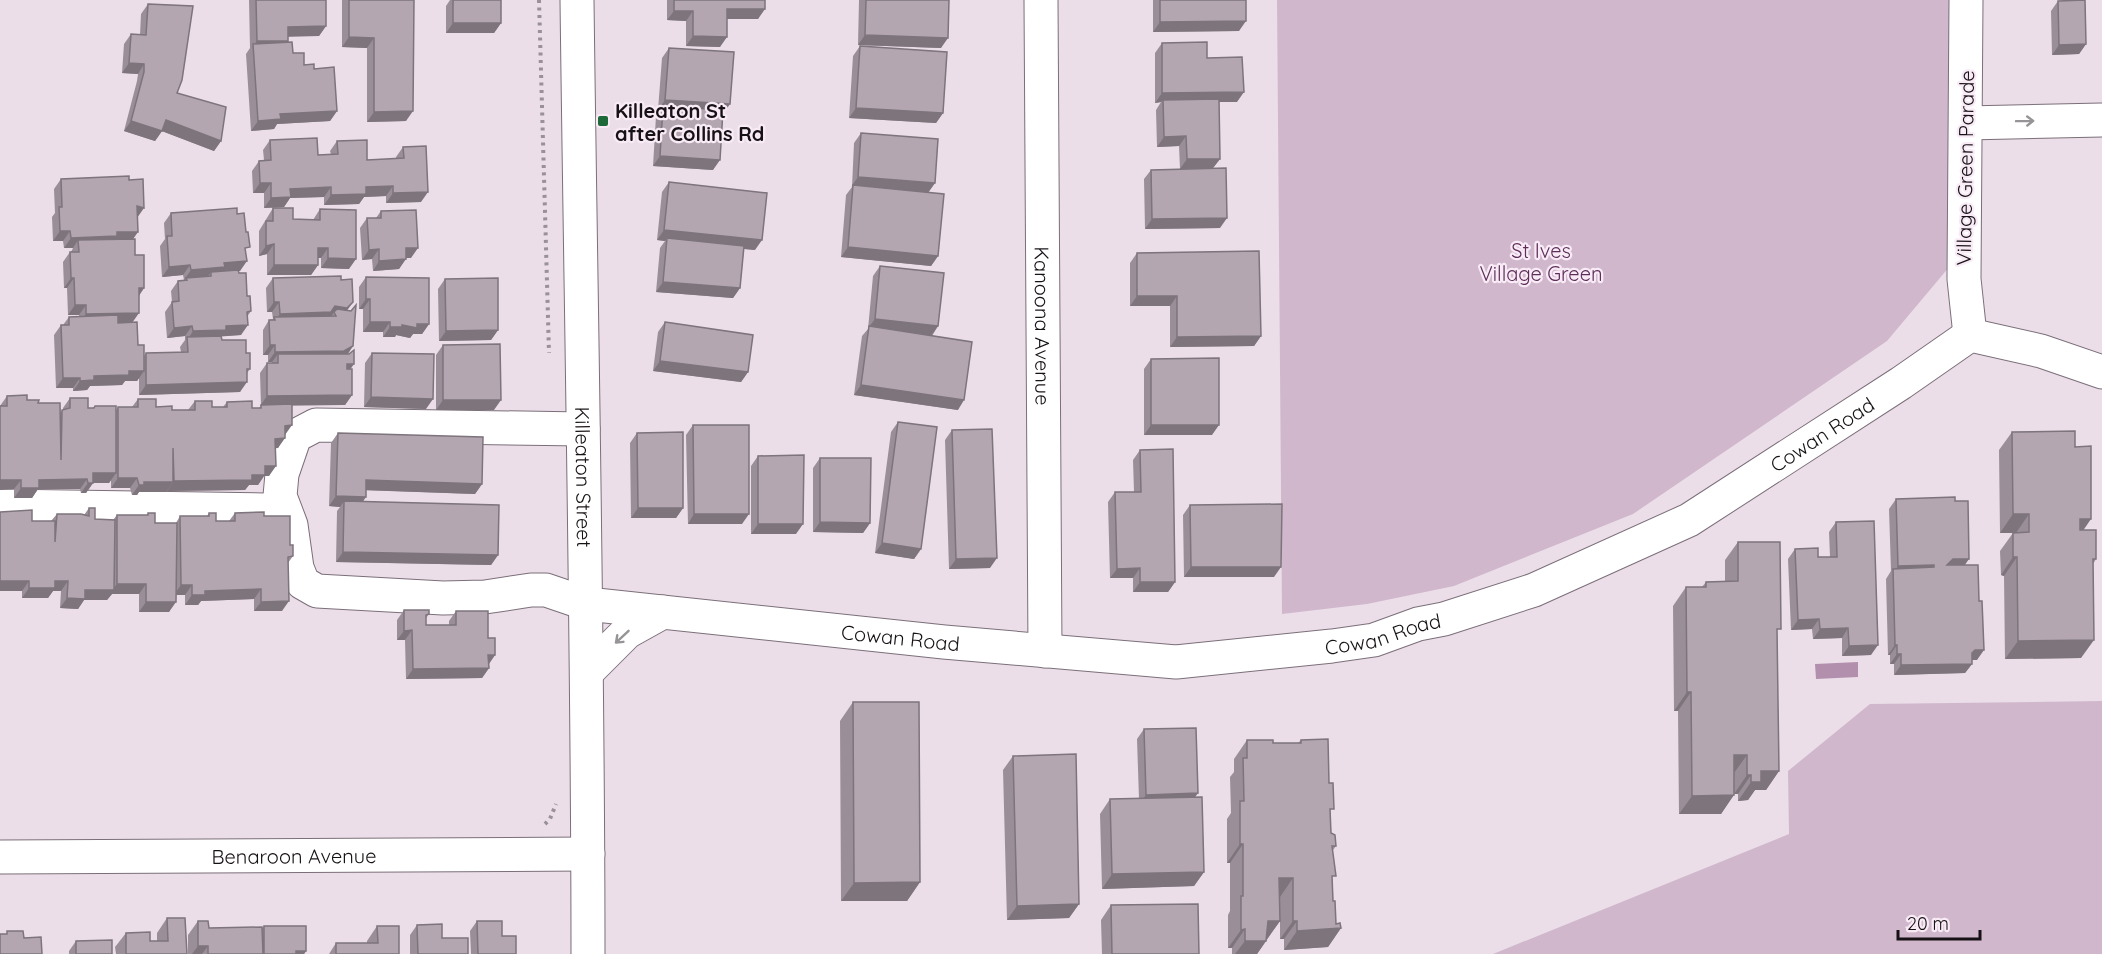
<svg xmlns="http://www.w3.org/2000/svg" width="2102" height="954" font-family="Quicksand,sans-serif">
  <style>
    .green { fill: #d0b7cc }
    .water { fill: #b38fae }
    .lines { fill: none; stroke-linecap: round; stroke-linejoin: round }
    .minor-casing { stroke: #7b6f79; stroke-width: 35 }
    .major-casing { stroke: #7b6f79; stroke-width: 35 }
    .path { stroke: #9a9098; stroke-width: 4; stroke-dasharray: 3 4.5; stroke-linecap: butt }
    .minor { stroke: #fff; stroke-width: 33 }
    .major { stroke: #fff; stroke-width: 33 }
    .wall { fill: #9a8f98 }
    .shaded-wall { fill: #7d747c }
    .building { fill: #b3a6b1; stroke: #7d747c; stroke-width: 1.5 }
    .oneway { stroke: #969496 }
    .poi-dot { fill: #1e6938; stroke: #f8ebf6; stroke-width: 2 }
    .labels { text-anchor: middle; dominant-baseline: central; stroke-width: 4.5; stroke-linejoin: round; paint-order: stroke }
    .poi-label { font-size: 20px; font-weight: bold; fill: #161115; stroke: #f8ebf6; text-anchor: start }
    .street-label { font-size: 20px; fill: #161115; stroke: #f8ebf6 }
    .park-label { font-size: 20px; fill: #5d2e59; stroke: #f8ebf6 }
  </style>
  <rect width="100%" height="100%" fill="#ebdee9"/>
  <!-- green -->
  <path class="green" d="M1277 0H1950V266L1887 341 1633 514 1454 586 1367 604 1282 614Z
    M2102 701V954H1493L1789 834 1788 771 1870 704Z"/>
  <!-- water -->
  <path class="water" d="M1858 662V677L1816 679 1815 664Z"/>
  <g class="lines">
    <defs>
      <g id="minor">
        <path id="s1" d="M1041 0 1045 651"/>
        <path d="M1966 0 1964 279 1970 335"/>
        <path d="M1966 123 2102 120"/>
        <path id="s2" d="M583 429 316 425 295 436 282 474 280 496 291 525 297 568 303 583 317 591 443 598 485 597 531 590H546L587 604 944 642 1176 662 1332 646 1374 640 1418 624 1444 619 1534 590 1689 520 1901 383 1970 335 2041 351 2102 372"/>
        <path d="M0 506 265 510 283 507"/>
        <path d="M587 672 627 632 663 612"/>
        <path id="s3" d="M0 857 588 854"/>
      </g>
      <g id="major">
        <path id="s4" d="M577 0C581 318 588 636 588 954"/>
      </g>
    </defs>
    <!-- minor casing -->
    <use href="#minor" class="minor-casing"/>
    <!-- major casing -->
    <use href="#major" class="major-casing"/>
    <!-- path -->
    <path class="path" d="M539 0 549 353
      M545 824 550 819 556 804"/>
    <!-- minor -->
    <use href="#minor" class="minor"/>
    <!-- major -->
    <use href="#major" class="major"/>
  </g>
  <!-- wall -->
  <path class="wall" d="M249 0H326V26L319 36H288V42L293 53 304 65 314 69 337 111 330 121 277 124 274 129 251 131 246 54 250 48Z
    M342 0H414L406 121 367 122V48L342 47Z
    M450 0H501V23L494 33H446V6Z
    M667 0H765L758 19H727L720 47 686 46V21L667 20Z
    M859 0H949L941 48 858 45Z
    M1153 0H1246L1239 31 1153 32Z
    M2058 1 2086 44 2079 54 2052 55 2051 11Z
    M148 4 177 93 221 141 214 151 162 131 155 141 124 131 137 81 138 74 122 73 124 44 131 34 140 35 141 14Z
    M1162 43 1207 58 1237 102H1219L1220 159 1213 168 1220 228 1145 229 1144 179 1151 170 1180 169 1179 146 1157 147 1156 110 1161 102 1155 103V53Z
    M860 46 943 113 936 123 849 118 853 56Z
    M669 48 723 114 713 170 653 166 656 116 661 110H658L662 58Z
    M861 133 935 183 928 192 938 256 931 266 841 257 846 195 852 187 854 143Z
    M270 140 318 155 331 154 330 151 337 141 367 160 396 159V157L403 147 421 202 386 203V196L364 197 359 204 324 205V197L290 198 284 207 264 208V193H253L252 171 259 161 264 160 263 150Z
    M61 179 129 180 137 218 133 239 135 255 144 288 139 296 132 323 138 345 144 356 146 353 181 352 180 347 185 340V336L167 338 165 312 172 302 171 291 178 281 184 280 183 275 162 277 160 246 165 239 164 223 171 213 237 214 246 253 240 271H238L247 296 251 311 247 317 241 335 221 336 222 340 246 353 250 369 247 373 240 392 139 395V378L137 381H125L122 385 90 386 87 390 73 391V388H56L54 335 61 325H63L69 317H79V315H68L67 288H64L63 262 70 252H71L73 248H64L63 241H53L52 217 55 213 54 189Z
    M669 182 755 250 744 249 740 288 733 298 656 292 660 248 665 241 657 240 662 192Z
    M273 208 293 219 313 220 320 209 349 269 321 268V258H318V265L311 275H267V254L259 256V231Z
    M381 211 411 258H406L399 269 373 271 372 259 362 260 360 228 367 218H376Z
    M1137 253 1261 336 1254 346 1170 347V306H1130V263Z
    M880 266 938 326 932 336 958 410 854 395 862 336 868 329 873 276Z
    M366 277 429 324 422 334H413L410 338 396 335 395 337H383V332H363V309H359V287Z
    M273 278 341 280 347 311 353 346 348 354 352 395 345 405H292L285 435 278 448H276L269 476H264L258 485H249L245 490 167 491V490L166 492H139L137 495H132L130 488H111V480L109 483H93L86 493H81L80 489H38L32 498H14V489L0 490V406L7 396 38 403 60 413 63 410V408L70 398 88 408H93L95 406 116 410 118 407H132L138 399 156 407 172 410H188L195 401 212 407H223L227 402 252 408H259L261 406 260 373 267 363H272V362H268V355H263V330L269 320 273 319 272 312H267L266 288Z
    M445 279 498 330 491 340 439 341 438 289Z
    M665 322 748 372 741 382 653 371 658 332Z
    M443 345 494 410H436V355Z
    M372 353 426 409 364 407 365 363Z
    M1151 359 1212 435H1144V369Z
    M898 422 921 549 914 559 875 553 891 432Z
    M693 425 742 524H688L686 435Z
    M952 430 990 568 949 569 945 440Z
    M2012 432 2075 447 2083 530 2096 559 2093 564 2081 658 2005 659 2004 576 2001 575 2000 551 2013 533H2016H2000L1999 450Z
    M338 433 482 484 475 494 366 490 363 502 498 555 491 565 336 562 337 511 340 507 329 506 331 443Z
    M637 433 683 508 676 518H631L630 443Z
    M1140 450 1175 582 1168 592H1133V578H1110L1108 502 1115 492H1134L1133 460Z
    M758 456 796 534H751V466Z
    M820 458 870 523 863 533 813 532V468Z
    M1896 499 1955 501 1965 565 1977 660H1972V664L1965 673 1894 675V664H1890V655H1888L1886 579 1891 571 1889 509Z
    M1190 505 1274 577H1184L1183 515Z
    M89 508 95 519 113 520 117 515H147L148 513 155 523H176L180 516H207L209 513 216 521H229L235 513 264 516 290 545 293 556 288 563 282 611H254V599L201 601 198 605H185V595H176L169 612H139V594H112L107 600H84L78 609 60 608 61 591H53L48 598H22V591L32 521H51L57 514 84 515Z
    M1836 522 1871 655 1842 656V638L1813 639 1812 629 1791 630 1788 559 1795 549 1818 557H1830L1829 532Z
    M1738 542 1777 634 1779 771 1766 790H1755L1748 800 1738 801V794H1734L1721 814H1679L1678 711H1674L1673 606 1686 587H1702L1706 582 1725 581V560Z
    M404 610 429 614 426 618V625H449V621L456 611 488 638 495 655 489 664V668L482 678 406 679 405 640H397V620Z
    M853 702 920 882 907 901H841L840 721Z
    M1144 729 1195 797 1204 872 1194 886 1102 889 1100 814 1110 799H1139L1137 739Z
    M1247 740 1273 743H1298L1301 740 1329 783 1331 833 1336 846 1333 850 1332 881 1333 901 1336 924 1341 928 1328 947 1284 950V939H1280V921L1257 954H1232V948H1228V915L1230 911V863H1227V819L1231 813 1230 777 1234 772V759Z
    M1013 756 1079 904 1069 918 1007 920 1003 770Z
    M1111 905 1199 954H1102L1101 920Z
    M167 918 187 954H116L115 947 126 933 150 941H157V933Z
    M198 921 209 928H262L264 926 306 951 304 954H188V935Z
    M477 921 502 936 516 954H471L470 931Z
    M417 925 442 938 468 954H410V935Z
    M377 926 399 954H329L336 943H367V941Z
    M76 941 112 954H69V951Z"/>
  <!-- shaded-wall -->
  <path class="shaded-wall" d="M727 9H765L758 19H720Z
    M674 11H693L686 21 667 20Z
    M1246 21 1239 31 1153 32 1160 22Z
    M453 23H501L494 33H446Z
    M326 26 319 36 281 37 288 27Z
    M865 35 948 38 941 48 858 45Z
    M693 36 727 37 720 47 686 46Z
    M349 37 374 38 367 48 342 47Z
    M257 41H288L281 51 253 46Z
    M2086 44 2079 54 2052 55 2059 45Z
    M129 63 144 64 138 74 122 73Z
    M1244 92 1237 102H1163V100L1161 102 1155 103 1162 93Z
    M665 100 730 104 723 114 663 106 661 110H658Z
    M856 108 943 113 936 123 849 118Z
    M337 111 330 121 277 124 274 129 251 131 258 121 280 114Z
    M413 111 406 121 367 122 374 112Z
    M166 120 221 141 214 151 159 130Z
    M131 121 162 131 155 141 124 131Z
    M1186 136 1179 146 1157 147 1164 137Z
    M660 156 720 160 713 170 653 166Z
    M1187 159H1220L1213 168 1180 169Z
    M858 177 935 183 928 193 853 185 851 187Z
    M260 183H271L264 193H253Z
    M393 186 386 196 364 197 359 204 324 205 331 195 366 187Z
    M331 187 324 197 290 198 284 207 264 208 271 198 290 189Z
    M428 192 421 202 386 203 393 193Z
    M137 206 144 208 137 218Z
    M1227 218 1220 228 1145 229 1152 219Z
    M664 230 762 240 755 250 667 241V238L665 241 657 240Z
    M60 231H70L63 241H53Z
    M117 232H138L131 242 78 240 73 248H64L71 238Z
    M274 244 267 254 259 256 266 246Z
    M848 247 938 256 931 266 841 257Z
    M318 248H328L321 258H311Z
    M406 248H418L411 258H399Z
    M379 249 372 259 362 260 369 250Z
    M328 258 356 259 349 269 321 268Z
    M406 259 399 269 373 271 379 261Z
    M247 261 240 271 221 273 211 276V272L207 278H186L184 280 191 270 224 263Z
    M190 265 183 275 162 277 169 267Z
    M274 265H318L311 275H267Z
    M71 278H74L67 288H64Z
    M663 282 740 288 733 298 656 292Z
    M139 288H144L137 298Z
    M1137 296H1177L1170 306H1130Z
    M366 299H370L363 309H359Z
    M274 302H279L272 312H267Z
    M353 302 346 312 336 316 334 312 331 317 273 324 280 314 335 306Z
    M75 305H86L79 315H68Z
    M139 313 132 323 79 324 86 314Z
    M875 319 938 326 931 336 869 327Z
    M370 322H390L383 332H363Z
    M429 324 422 334H413L410 338 396 335 395 337H383L390 327 402 325Z
    M248 325 241 335 188 339 193 331 226 326Z
    M192 326 185 336 167 338 174 328Z
    M498 330 491 340 439 341 446 331Z
    M1261 336 1254 346 1170 347 1177 337Z
    M270 345H275L268 355H263Z
    M353 346 346 356 278 354 272 362H268L275 352Z
    M660 361 748 372 741 382 653 371Z
    M347 364H354L347 374Z
    M129 371H144L137 381H125L122 385 90 386 87 390 73 391 80 381 94 376Z
    M63 378H80L73 388H56Z
    M247 382 240 392 139 395 146 385Z
    M861 385 964 400 958 410 854 395Z
    M352 395 345 405 260 406 267 396Z
    M371 397 433 399 426 409 364 407Z
    M443 400H501L494 410H436Z
    M292 425 285 435V426Z
    M1151 425H1219L1212 435H1144Z
    M285 438 278 448 268 449 275 439Z
    M265 466H276L269 476H264L258 485H249L245 490 167 491 174 481 252 475Z
    M93 473H116L109 483H88Z
    M118 478H137L130 488H111Z
    M87 479 80 489H38L32 498H14L21 488 39 480Z
    M0 480H21L14 489 0 490Z
    M366 480 482 484 475 494 359 490Z
    M144 482H173L166 492H139L137 495H132L139 485Z
    M88 483H93L86 493H81Z
    M336 496 366 497 359 507 344 501 340 507 329 506Z
    M638 508H683L676 518H631Z
    M694 514H749L742 524H688Z
    M2013 514H2029L2016 533H2000Z
    M2080 519H2091L2078 538Z
    M820 522 870 523 863 533 813 532Z
    M758 524H803L796 534H751Z
    M882 543 921 549 914 559 875 553Z
    M343 552 498 555 491 565 336 562Z
    M2013 557H2017L2004 576 2001 575Z
    M997 558 990 568 949 569 956 559Z
    M1953 559H1969L1962 569 1947 565Z
    M1934 565 1927 575 1893 574 1898 566Z
    M1191 567H1281L1274 577H1184Z
    M1140 568 1133 578H1110L1117 569Z
    M0 581H29L22 591H0Z
    M55 581H68L61 591H53L48 598H22L29 588Z
    M1140 582H1175L1168 592H1133Z
    M117 584H146L139 594H112L107 600H84L78 609 60 608 67 598 85 590H112Z
    M181 585H192L185 595H174Z
    M261 589 254 599 201 601 198 605H185L192 595 205 591Z
    M289 601 282 611H254L261 602Z
    M146 602H176L169 612H139Z
    M1819 619 1812 629 1791 630 1798 620Z
    M1848 628 1842 638 1813 639 1820 629Z
    M412 630 405 640H397L404 631Z
    M2094 640 2081 658 2005 659 2018 641Z
    M1878 645 1871 655 1842 656 1849 646Z
    M1895 645H1897L1890 655H1888Z
    M1975 650H1984L1977 660H1968L1972 653Z
    M1897 654H1901L1894 664H1890Z
    M488 655H495L488 665Z
    M1972 664 1965 673 1894 675 1901 665Z
    M489 668 482 678 406 679 413 669Z
    M1687 692H1691L1678 711H1674Z
    M1734 755H1747L1734 773Z
    M1761 771H1779L1766 790H1755L1748 800 1738 801 1751 782Z
    M1747 775H1751L1738 794H1734Z
    M1198 793 1191 803 1139 805 1146 795Z
    M1734 795 1721 814H1679L1692 796Z
    M1240 844H1243L1230 863H1227Z
    M1204 872 1194 886 1102 889 1112 874Z
    M1279 878H1293L1280 897Z
    M920 882 907 901H841L854 883Z
    M1079 904 1069 918 1007 920 1017 906Z
    M1268 921H1280L1267 939H1255Z
    M1293 921H1297L1284 939H1280Z
    M1341 928 1328 947 1284 950 1297 931Z
    M1245 929 1232 948H1228L1241 930Z
    M1245 941H1266L1257 954H1235Z
    M198 946H208L202 954H192Z
    M296 951H306L304 954H294Z"/>
  <!-- building -->
  <path class="building" d="M256 0H326V26L288 27V41H257Z
    M349 0H414L413 111 374 112V38L349 37Z
    M453 0H501V23H453Z
    M674 0H765V9H727V37L693 36V11H674Z
    M866 0H949L948 38 865 35Z
    M1160 0H1246V21L1160 22Z
    M2085 0 2086 44 2059 45 2058 1Z
    M148 4 193 6 182 80 177 93 226 107 221 141 166 120 162 131 131 121 144 72V64L129 63 131 34 146 35Z
    M292 42 293 53H304V65L314 64V69L334 67 337 111 280 114 281 119 258 121 253 44Z
    M1207 42V58L1242 57 1244 92 1162 93V43Z
    M860 46 947 52 943 113 856 108Z
    M669 48 734 52 730 104 665 100Z
    M1219 99 1220 159H1187L1186 136 1164 137 1163 100Z
    M663 106 723 110 720 160 660 156Z
    M861 133 938 139 935 183 858 177Z
    M317 138 318 155 338 154 337 141 367 140V160L404 158 403 147 426 146 428 192 393 193V186L366 187V194L331 195V187L290 189 291 197 271 198V183H260L259 161 271 160 270 140Z
    M1226 168 1227 218 1152 219 1151 170Z
    M129 176V180L143 179 144 208 137 206 138 232H117V236L71 238 70 231H60L59 207H62L61 179Z
    M669 182 767 193 762 240 664 230Z
    M853 185 944 194 938 256 848 247Z
    M237 208V214L244 213 246 232H248L250 247 245 248 247 261 224 263 225 267 191 270 190 265 169 267 167 236H172L171 213Z
    M273 208H293V219L320 220V209L356 210V259L328 258V248H318V265H274V244L266 246V221H273Z
    M416 210 418 248H406V259L379 261V249L369 250 367 218H381V211Z
    M667 238 744 246 740 288 663 282Z
    M135 239V255H144V288H139V313L86 314V305H75L74 278H71L70 252H79L78 240Z
    M1259 251 1261 336 1177 337V296H1137V253Z
    M880 266 944 273 938 326 875 319Z
    M238 270 239 273H246L247 296H250L251 311 247 312 248 325 226 326V330L193 331 192 326 174 328 172 302 179 301 178 281 187 280 186 278 211 276V272Z
    M341 276V280L352 279 353 302 347 308 335 306 331 312 280 314 279 302H274L273 278Z
    M366 277 429 278V324H417V328L402 325V327H390V322H370V299H366Z
    M498 278V330L446 331 445 279Z
    M356 305 353 346 344 351 275 352V345H270L269 320H275L274 317 336 316 334 312 337 309 351 311Z
    M118 315V323L137 322 138 345H144V371H129V375L94 376V380L80 381V378H63L61 325H69V317Z
    M665 322 753 335 748 372 660 361Z
    M869 326 972 342 964 400 861 385Z
    M221 336 222 340H246V353H250V369H247V382L146 385V353L188 352 187 337Z
    M500 344 501 400H443V345Z
    M354 350V364H347V369H352V395L267 396V363H278V354H349Z
    M372 353 434 354 433 399 371 397Z
    M1219 358V425H1151V359Z
    M27 395V400H39L38 403H60L61 460 62 410 70 408V398H88V408H94L95 406H116V473H93V483H88L87 479 39 480V488H21V480H0V406H7V396Z
    M138 399H156V407L172 406V410H195V401H212V407H227V402L252 401V408H261V405L292 404V425L285 426V438L275 439 276 466H265V475H252V480L174 481 173 448V482H144V485H139L137 478H118V407H138Z
    M898 422 937 427 921 549 882 543Z
    M693 425H749V514H694Z
    M992 429 997 558 956 559 952 430Z
    M2075 431V447L2091 446V519H2080V530H2096V559H2093L2094 640 2018 641 2017 557H2013V533L2029 532V514H2013L2012 432Z
    M683 432V508H638L637 433Z
    M338 433 483 437 482 484 366 480V497L336 496Z
    M1173 449 1175 582H1140V568L1117 569 1115 492H1141L1140 450Z
    M804 455 803 524H758V456Z
    M820 458H871L870 523 820 522Z
    M1955 497V501H1968L1969 559H1953L1947 565H1978L1979 601H1982L1984 650H1975L1972 653V664L1901 665V654H1897V645H1895L1893 569 1934 567V565L1898 566 1896 499Z
    M344 501 499 505 498 555 343 552Z
    M1282 504 1281 567H1191L1190 505Z
    M89 508H95V519L115 520 114 590H85V599L67 598 68 581H55V588H29V581H0V512L32 510V521H55V542L57 514H81L89 516Z
    M264 512V516H290V545H293V556L288 557 289 601 261 602V589L205 591V595H192V585H181L180 516H209V513H216V521H235V513Z
    M148 513H155V523H177L176 602H146V584H117V515H148Z
    M1874 521 1878 645 1849 646 1848 628 1820 629 1819 619 1798 620 1795 549 1818 548V557H1837L1836 522Z
    M1738 542H1780L1781 629H1777L1779 771H1761V782H1751V775H1747V755H1734V795L1692 796 1691 692H1687L1686 587H1706V582L1738 581Z
    M404 610H429V614L426 615V625H456V611H488V638H495V655H488L489 668 413 669 412 630 404 631Z
    M853 702H919L920 882 854 883Z
    M1196 728 1198 793 1146 795 1144 729Z
    M1328 739 1329 783H1333L1334 809H1330L1331 833 1335 835 1336 846H1332L1336 876H1332L1333 901H1335L1336 924 1340 923 1341 928 1297 931V921H1293V878H1279L1280 921H1268L1266 941H1245V929L1241 930V896H1243V844H1240V801H1244L1243 758H1247V740H1273V743H1301V740Z
    M1076 754 1079 904 1017 906 1013 756Z
    M1202 797 1204 872 1112 874 1110 799Z
    M1198 904 1199 954H1112L1111 905Z
    M167 918H185L187 954H126V933L150 932V941H168Z
    M198 921H208L209 928 262 927 263 954H208V946H198Z
    M477 921H502V936H516V954H478Z
    M442 924V938H468V954H418L417 925Z
    M264 926H306V951H296V954H264Z
    M377 926H399V954H336V943H378Z
    M7 931H23L24 938 41 937 42 954H0V934H7Z
    M112 940V954H76V941Z"/>
  <!-- one-way arrows -->
  <defs><path id="oneway-shaft" d="M-6 0H5M1.5-3L5.5 0L1.5 3" fill="none" stroke-width="1.6" stroke-linecap="round" stroke-linejoin="round" transform="scale(1.5)"/></defs>
  <g class="oneway">
    <use href="#oneway-shaft" transform="translate(2025 121) rotate(-1)"/>
    <use href="#oneway-shaft" transform="translate(622 637) rotate(137)"/>
  </g>
  <!-- markers -->
  <rect class="poi-dot" x="597" y="115" width="12" height="12" rx="3"/>
  <g class="labels">
    <!-- poi labels -->
    <g class="poi-label">
      <text x="615" y="110">Killeaton St<tspan x="615" dy="23">after Collins Rd</tspan></text>
    </g>
    <!-- street labels -->
    <g class="street-label">
      <text transform="translate(1965 168) rotate(-89)">Village Green Parade</text>
      <text stroke="none"><textPath href="#s1" startOffset="326">Kanoona Avenue</textPath></text>
      <text stroke="none"><textPath href="#s2" startOffset="2020">Cowan Road</textPath></text>
      <text stroke="none"><textPath href="#s4" startOffset="477">Killeaton Street</textPath></text>
      <text stroke="none"><textPath href="#s2" startOffset="1534">Cowan Road</textPath></text>
      <text stroke="none"><textPath href="#s2" startOffset="1048">Cowan Road</textPath></text>
      <text stroke="none"><textPath href="#s3" startOffset="294">Benaroon Avenue</textPath></text>
    </g>
    <!-- park labels -->
    <g class="park-label">
      <text x="1541" y="250">St Ives<tspan x="1541" dy="23">Village Green</tspan></text>
    </g>
  </g>
  <!-- scale -->
  <path d="M1898 930v9h82v-9" fill="none" stroke="#161115" stroke-width="3"/>
  <text x="1907" y="930" font-size="18" fill="#161115" stroke="#f8ebf6" stroke-width="4.5" paint-order="stroke">20 m</text>
</svg>
